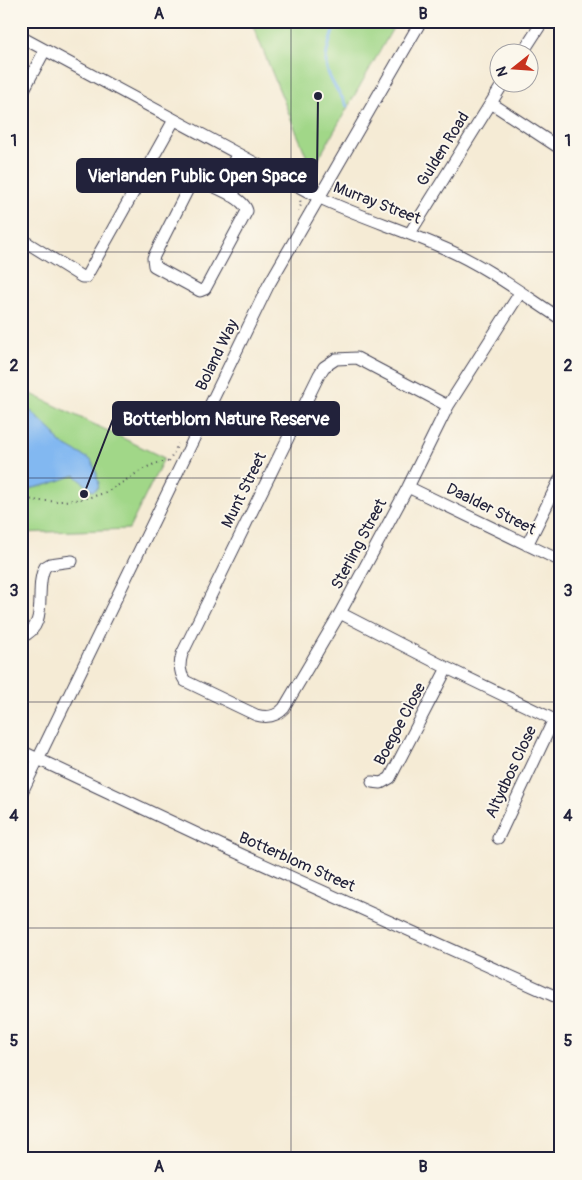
<svg xmlns="http://www.w3.org/2000/svg" width="582" height="1180" font-family="Pangolin,sans-serif">
  <style>
    .green { fill: #a1d788; stroke: #627c62 }
    .water { fill: #82b8f1; stroke: #526d96 }
    .lines { fill: none; stroke-linecap: round; stroke-linejoin: round }
    .stream { stroke: #82b8f1; stroke-width: 3 }
    .minor-casing { stroke: #424052; stroke-width: 13 }
    .path { stroke: #424052; stroke-width: 2; stroke-dasharray: 1 4; stroke-linecap: butt }
    .minor { stroke: #fff; stroke-width: 11 }
    .grid { fill: none; stroke: #22223b; stroke-width: 1; stroke-opacity: 0.55 }
    .labels { text-anchor: middle; dominant-baseline: central; stroke-width: 4; stroke-linejoin: round; paint-order: stroke }
    .street-label { font-size: 16px; fill: #22223b; stroke: #fbf7ec }
    .leader { fill: none; stroke: #22223b; stroke-width: 2 }
    .callout-dot { fill: #22223b; stroke: #fbf7ec; stroke-width: 2 }
    .callout { fill: #22223b; stroke: #22223b; stroke-width: 2 }
    .callout-label { font-size: 18px; text-anchor: middle; font-weight: bold; fill: #fff }
    .neatline { fill: none; stroke: #22223b; stroke-width: 2 }
    .grid-label { font-size: 16px; text-anchor: middle; font-weight: bold; fill: #22223b }
  </style>
  <rect width="100%" height="100%" fill="#fbf7ec"/>
  <filter id="ink" filterUnits="userSpaceOnUse"><feTurbulence type="fractalNoise" baseFrequency=".02" numOctaves="2"/><feDisplacementMap in="SourceGraphic" scale="10" xChannelSelector="R" yChannelSelector="G"/><feConvolveMatrix kernelMatrix="1 2 1 2 8 2 1 2 1" color-interpolation-filters="sRGB"/></filter>
  <filter id="wash" filterUnits="userSpaceOnUse"><feTurbulence type="fractalNoise" baseFrequency=".0096" numOctaves="4" result="noise"/><feDisplacementMap in="SourceGraphic" scale="20" xChannelSelector="R" yChannelSelector="G"/><feGaussianBlur stdDeviation="1.12" result="paint"/><feColorMatrix in="noise" values="0 0 0 0 0 0 0 0 0 0 0 0 0 0 0 0 0 1.4 0 .05"/><feComposite in="paint" operator="in"/></filter>
  <g filter="url(#wash)">
    <rect width="100%" height="100%" fill="#f5ebd5"/>
    <!-- green -->
    <path class="green" d="M251 21H397L312 170Z
      M21 389 164 458 129 529 21 533Z"/>
    <!-- water -->
    <path class="water" d="M21 407 32 412 54 433 59 442 91 460 97 474V479L99 481 98 488 93 491 91 490 75 475 50 484 21 491Z"/>
    <g class="lines">
      <!-- stream -->
      <path class="stream" d="M336 21C333 34 325 50 326 63 327 78 340 93 347 106"/>
    </g>
  </g>
  <g filter="url(#ink)">
    <g class="lines">
      <defs>
        <path id="minor" d="M21 37 318 197C360 217 404 230 446 249 487 267 524 295 561 319
          M523 52 543 21
          M21 95 45 50
          M491 103 561 149
          M194 180H198C210 185 244 197 247 211L205 289 200 291 154 266 153 258 191 183Z
          M219 189 237 155
          M232 196 250 161
          M410 233 504 82
          M21 239 82 277H86L174 120
          M448 406 357 358 336 359 324 367 319 375 182 654C179 664 179 672 185 681L256 715C267 718 276 717 284 708L340 613 408 487 448 406 520 293
          M408 487 561 561
          M527 545 561 477
          M340 613 447 668 561 723
          M21 637C51 626 33 588 45 567L50 564 72 561
          M21 751 229 849 561 999
          M372 782 381 783 390 778 447 668
          M21 794 268 286 421 21
          M498 838 554 719"/>
      </defs>
      <!-- minor casing -->
      <use href="#minor" class="minor-casing"/>
      <!-- path -->
      <path class="path" d="M298 211 301 205 300 199
        M169 462 178 444
        M21 498C29 499 36 501 44 501 64 502 82 500 101 494 122 487 148 459 169 462"/>
      <!-- minor -->
      <use href="#minor" class="minor"/>
    </g>
  </g>
  <!-- grid -->
  <path class="grid" d="M291 21V1159M21 252H561M21 478H561M21 702H561M21 928H561"/>
  <g class="labels">
    <!-- street labels -->
    <g class="street-label">
      <text transform="translate(443 149) rotate(-58)">Gulden Road</text>
      <text transform="translate(377 203) rotate(21)">Murray Street</text>
      <text transform="translate(217 355) rotate(-64)">Boland Way</text>
      <text transform="translate(244 490) rotate(-64)">Munt Street</text>
      <text transform="translate(491 509) rotate(26)">Daalder Street</text>
      <text transform="translate(359 544) rotate(-62)">Sterling Street</text>
      <text transform="translate(400 724) rotate(-62)">Boegoe Close</text>
      <text transform="translate(511 772) rotate(-65)">Altydbos Close</text>
      <text transform="translate(297 862) rotate(24)">Botterblom Street</text>
    </g>
  </g>
  <!-- callouts -->
  <path class="leader" d="M318 96L317 176M84 494L113 419"/>
  <g class="callout-dot">
    <circle cx="318" cy="96" r="5"/>
    <circle cx="84" cy="494" r="5"/>
  </g>
  <g class="callout">
    <rect x="77" y="159" width="240" height="33" rx="5"/>
    <rect x="113" y="402" width="226" height="33" rx="5"/>
  </g>
  <g class="callout-label">
    <text x="197" y="182">Vierlanden Public Open Space</text>
    <text x="226" y="425">Botterblom Nature Reserve</text>
  </g>
  <!-- margin -->
  <rect width="582" height="1180" fill="none" stroke="#fbf7ec" stroke-width="55"/>
  <!-- north arrow -->
  <g transform="translate(514 68) rotate(253)"><circle r="24" fill="#fbf7ec" stroke="#a4a2a5"/>
  <path d="M0-4L9 19L0 12L-9 19Z" fill="#c8321e"/>
  <text y="-8" font-size="14" font-weight="bold" text-anchor="middle" fill="#22223b">N</text>
  </g>
  <rect x="28" y="28" width="526" height="1124" class="neatline"/>
  <g class="grid-label">
    <text x="159" y="19">A</text>
    <text x="423" y="19">B</text>
    <text x="14" y="146">1</text>
    <text x="568" y="146">1</text>
    <text x="14" y="371">2</text>
    <text x="568" y="371">2</text>
    <text x="14" y="596">3</text>
    <text x="568" y="596">3</text>
    <text x="14" y="821">4</text>
    <text x="568" y="821">4</text>
    <text x="14" y="1046">5</text>
    <text x="568" y="1046">5</text>
    <text x="159" y="1172">A</text>
    <text x="423" y="1172">B</text>
  </g>
</svg>
